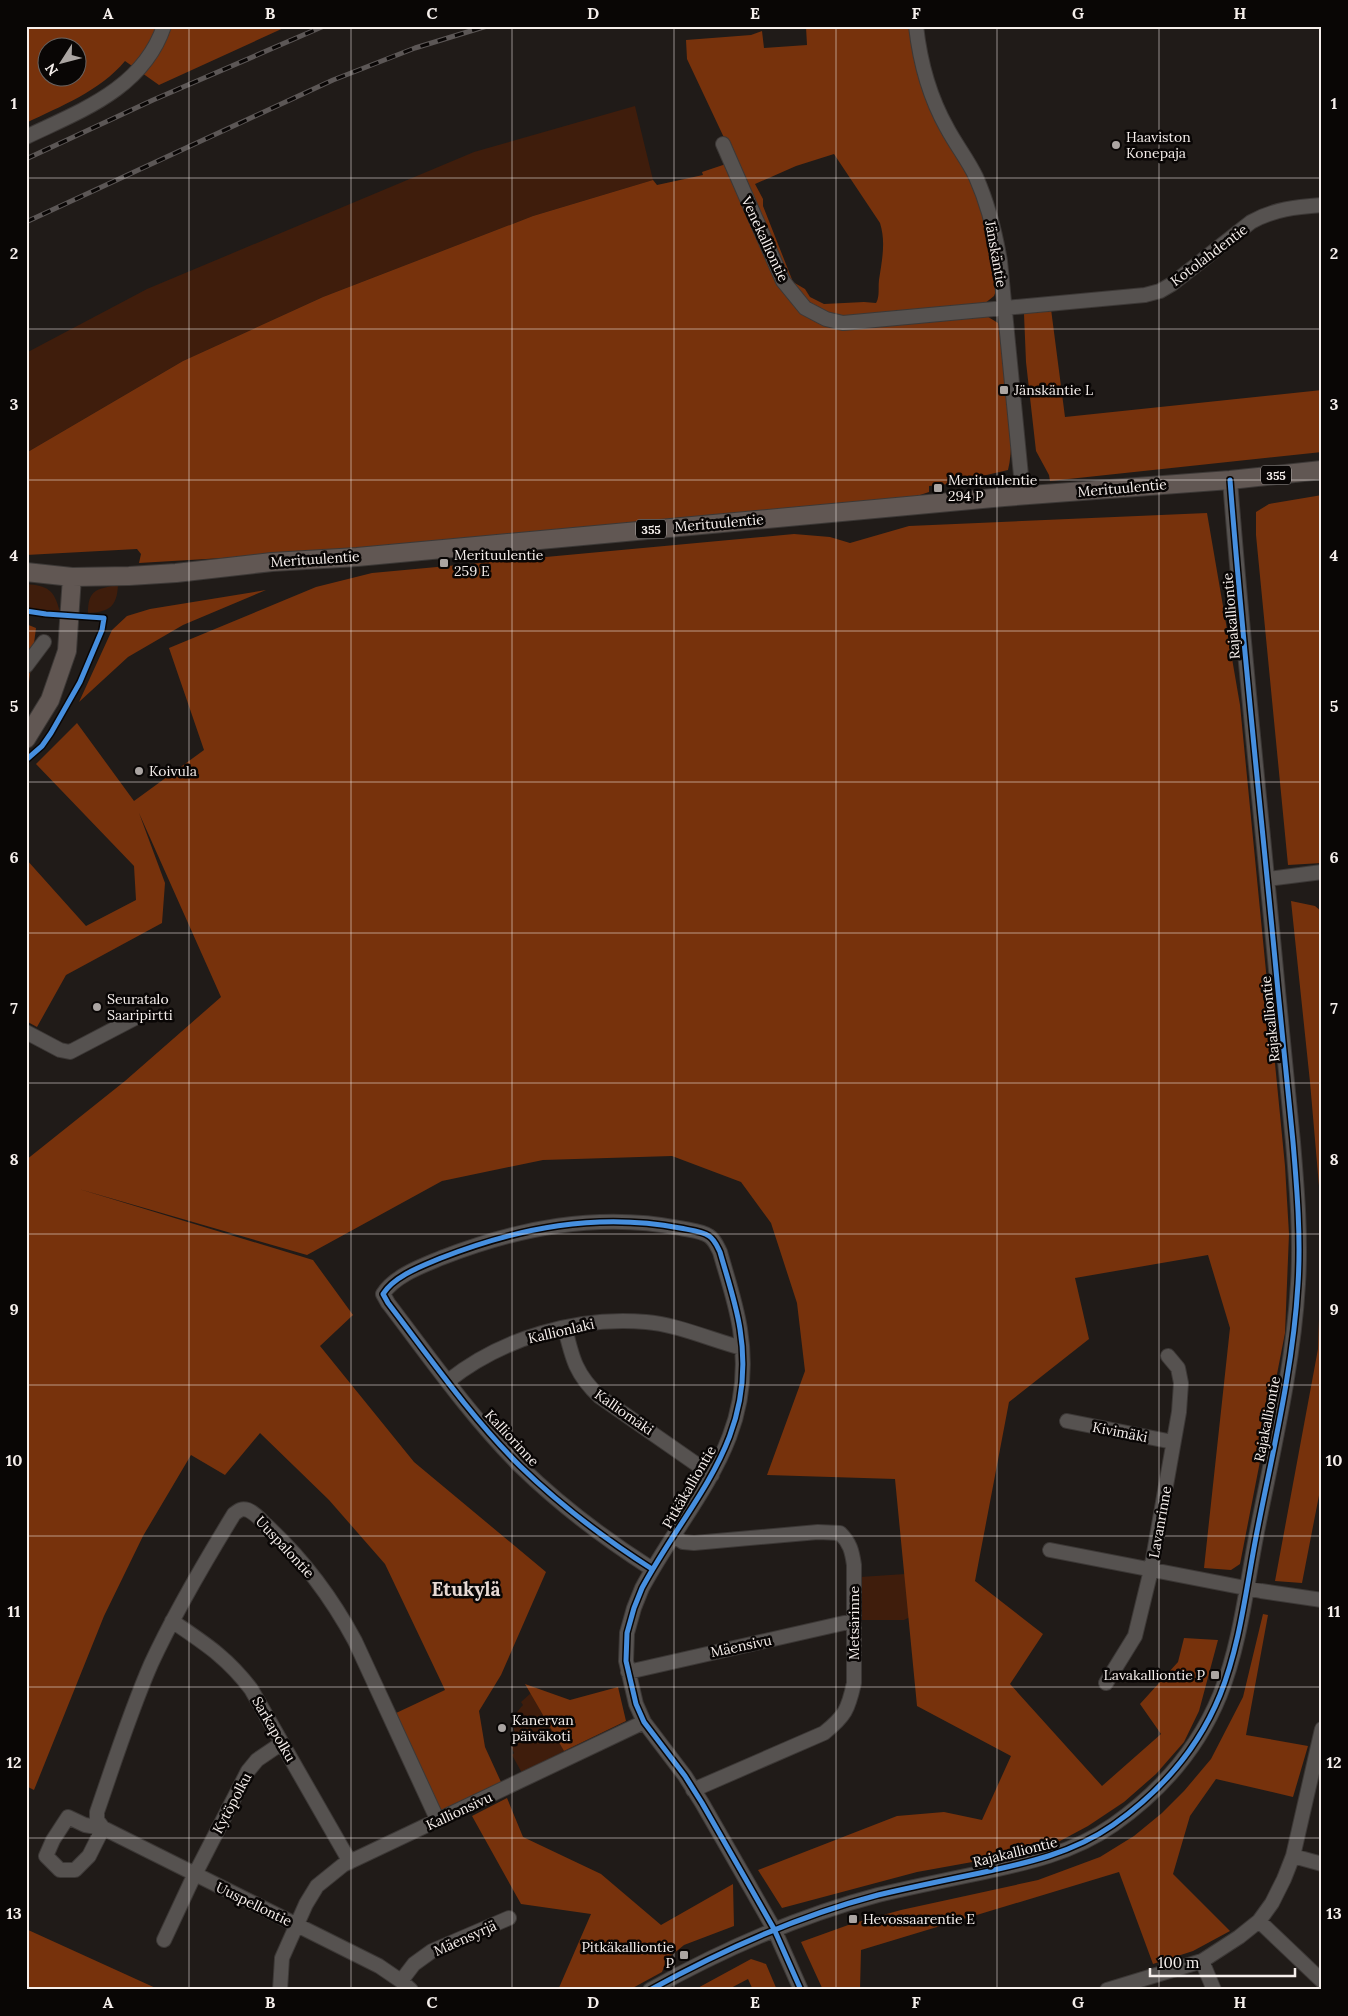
<svg xmlns="http://www.w3.org/2000/svg" width="1348" height="2016" font-family="Lora,serif">
  <style>
    .green { fill: #3f1d0c }
    .forest { fill: #77320c; fill-rule: evenodd }
    .lines { fill: none; stroke-linecap: round; stroke-linejoin: round }
    .minor-casing { stroke: #3c3836; stroke-width: 16 }
    .major-casing { stroke: #3c3836; stroke-width: 20 }
    .minor { stroke: #565250; stroke-width: 14 }
    .major { stroke: #615753; stroke-width: 18 }
    .rail-casing { stroke: #5c5756; stroke-width: 5 }
    .rail { stroke: #090605; stroke-width: 3; stroke-dasharray: 9; stroke-linecap: butt }
    .cycleway-casing { stroke: #090605; stroke-width: 8 }
    .cycleway { stroke: #468fdf; stroke-width: 5 }
    .grid { fill: none; stroke: #f6efec; stroke-width: 1; stroke-opacity: 0.55 }
    .poi-dot { fill: #aba5a2; stroke: #090605; stroke-width: 2 }
    .labels { text-anchor: middle; dominant-baseline: central; stroke-width: 5; stroke-linejoin: round; paint-order: stroke }
    .shield { fill: #090605; stroke: #afa9a7; stroke-width: 1 }
    .shield-label { font-size: 12px; font-weight: bold; fill: #f6efec }
    .poi-label { font-size: 14px; fill: #f6efec; stroke: #090605; text-anchor: start }
    .street-label { font-size: 14px; fill: #f6efec; stroke: #090605 }
    .district-label { font-size: 19px; font-weight: bold; fill: #e7d9d3; stroke: #090605 }
    .neatline { fill: none; stroke: #f6efec; stroke-width: 2 }
    .grid-label { font-size: 16px; text-anchor: middle; font-weight: bold; fill: #f6efec }
  </style>
  <rect width="100%" height="100%" fill="#201b18"/>
  <!-- green -->
  <path class="green" d="M635 106 653 180 533 216 323 297 183 361 26 453V353L147 289 474 152Z
    M26 584C48 586 54 589 60 612L37 611 26 608Z
    M118 585C117 607 109 612 88 613 88 589 97 589 118 585Z
    M905 1574 918 1613 904 1620H860V1577Z
    M531 1693 564 1751 522 1773 512 1755 514 1753 510 1744 514 1743 512 1734 515 1733C511 1720 514 1715 523 1705L521 1702Z"/>
  <!-- forest -->
  <path class="forest" d="M26 26H288L159 85 125 61C100 91 61 106 26 123ZM48 48H78V78H48Z
    M814 26H910L987 224 996 275V291L994 296 984 304 985 315 998 323 1001 330C1005 368 1017 434 1008 470L948 484 929 486V492L911 498 357 550 139 563 141 554 137 549 26 555V453L183 361 323 297 533 216 653 180 657 185 703 175 702 172 735 161 687 59 686 40 751 35 762 31 764 48 807 45 806 27ZM834 154 880 223C886 242 882 260 879 280 878 287 880 297 876 303L864 302 824 304 810 297 805 289 793 282 763 206V199L755 184 796 166Z
    M1051 309 1065 417 1322 390V452L1050 481 1049 475 1036 451 1026 362 1024 314 1026 312Z
    M1322 495V863L1288 865 1256 535V512L1269 504Z
    M1207 513 1240 705 1285 1166 1289 1234 1285 1333 1240 1564 1231 1570 1204 1568 1230 1328 1208 1255 1075 1278 1089 1339 1009 1402 975 1581 1043 1634 1010 1684 1102 1786 1161 1734 1140 1704 1178 1662 1184 1638 1218 1640 1199 1711 1184 1742 1156 1774 1124 1802 1088 1826 1045 1849 917 1872 782 1908 758 1870 897 1816 944 1812 982 1820 1011 1756 917 1706 895 1479 767 1475 805 1371 797 1303 771 1223 741 1182 672 1156 543 1160 442 1181 307 1255 79 1189 313 1260 353 1315 320 1346 414 1462 546 1572 501 1675 479 1711 485 1747 501 1782 440 1814 394 1714 445 1690 385 1564 329 1500 260 1433 225 1475 191 1455 143 1536 104 1616 34 1790 26 1786V1160L125 1081 221 997 139 813 165 883 162 923 66 975 37 1027 26 1021V859L86 926 136 900 134 866 36 764 77 723 134 801 204 750 169 648 316 587 372 573 794 534 830 537 850 543 909 526Z
    M266 590 183 625 128 657 79 702 112 630 127 616 150 609Z
    M26 624 36 628 29 682 26 691Z
    M1291 901 1315 906 1322 912V1480L1302 1583 1275 1581 1318 1349 1321 1261 1319 1186 1310 1082Z
    M1263 1614 1268 1615 1246 1735 1308 1746 1293 1797 1216 1779 1190 1816 1173 1874 1230 1931 1193 1951 1153 1964 1119 1872 861 1950 860 1990H823L801 1942 851 1924 901 1910 1038 1880 1100 1857 1134 1836 1162 1813 1184 1791 1211 1759 1243 1697Z
    M525 1684 570 1700 618 1687 626 1721 564 1751Z
    M507 1798 523 1837 601 1874 661 1925 733 1884 734 1926 684 1945 667 1959 662 1972 629 1990H558L591 1914 521 1904 472 1816Z
    M26 1929 160 1990H26Z
    M751 1959 766 1964 777 1990H753L748 1979 727 1990H694Z"/>
  <g class="lines">
    <defs>
      <path id="minor" d="M916 26C920 62 929 96 947 128 956 145 968 160 976 177 988 204 995 232 1000 261L1023 496
        M26 137C80 111 143 89 164 26
        M723 144 783 281 805 308 826 319 843 323 1145 295 1160 291 1172 284 1251 222C1274 209 1296 207 1322 205
        M26 666 44 642
        M1268 879 1322 872
        M26 1032 60 1050 70 1052 137 1017
        M565 1328C572 1358 576 1375 600 1397L712 1475
        M448 1381C502 1338 577 1316 646 1322 675 1324 712 1340 742 1348
        M1067 1421 1173 1442
        M674 1536 683 1542 694 1543 818 1532 840 1533C850 1543 852 1551 854 1565V1683C848 1710 845 1716 824 1733L693 1790
        M1050 1550 1261 1591 1322 1600
        M652 1569C605 1539 560 1505 520 1466 471 1417 430 1358 388 1303L383 1294C394 1276 422 1266 441 1258 518 1228 597 1212 680 1228 689 1230 702 1231 709 1236 715 1240 717 1246 720 1252 727 1277 736 1303 740 1329 758 1440 690 1499 642 1588L634 1608 627 1633 626 1661 636 1704 644 1722 685 1776 702 1803 745 1878 774 1929 801 1990
        M172 1621C204 1643 227 1657 251 1689L350 1862
        M628 1672 844 1623H854
        M1106 1683 1135 1636 1151 1570 1179 1412 1181 1383 1178 1368 1168 1356
        M68 1817 85 1825 103 1828 89 1856 75 1870H60L46 1856 53 1840Z
        M1293 1856 1322 1864
        M1259 1921 1322 1981
        M164 1940 192 1880 248 1771 257 1760 282 1743
        M1202 1961 1214 1990
        M401 1981 414 1964 432 1951 509 1918
        M280 1990 282 1958 306 1904 317 1886 343 1865 644 1722
        M411 1990 401 1981 379 1966 103 1828 97 1820V1812C114 1763 130 1712 151 1664 175 1612 204 1563 234 1514 239 1510 242 1508 248 1510 255 1513 261 1520 266 1525 302 1558 332 1598 355 1641L438 1821
        M650 1990C722 1950 798 1916 878 1895 912 1887 946 1880 980 1873 1027 1863 1073 1853 1113 1825 1160 1792 1198 1749 1220 1695 1240 1645 1246 1589 1256 1537 1272 1454 1293 1370 1298 1284 1301 1237 1297 1189 1293 1142 1288 1092 1283 1041 1278 991 1262 820 1243 650 1230 480
        M1107 1990 1202 1961 1239 1937 1259 1921 1272 1903 1284 1879 1293 1856 1322 1729"/>
      <path id="major" d="M26 572 72 577 129 576 176 573 272 562 357 557 1004 497 1230 480 1322 470
        M26 739 50 700 67 651 72 577"/>
    </defs>
    <!-- minor casing -->
    <use href="#minor" class="minor-casing"/>
    <!-- major casing -->
    <use href="#major" class="major-casing"/>
    <!-- minor -->
    <use href="#minor" class="minor"/>
    <!-- major -->
    <use href="#major" class="major"/>
    <defs>
      <path id="rail" d="M26 159 153 100 324 26
        M26 222 333 80 415 48 487 26"/>
    </defs>
    <!-- rail casing -->
    <use href="#rail" class="rail-casing"/>
    <!-- rail -->
    <use href="#rail" class="rail"/>
    <defs>
      <path id="cycleway" d="M26 611 46 614 104 618 102 630 80 682 51 733 42 746 26 760
        M652 1569C605 1539 560 1505 520 1466 471 1417 430 1358 388 1303L383 1294C394 1276 422 1266 441 1258 518 1228 597 1212 680 1228 689 1230 702 1231 709 1236 715 1240 717 1246 720 1252 727 1277 736 1303 740 1329 758 1440 690 1499 642 1588L634 1608 627 1633 626 1661 636 1704 644 1722 685 1776 702 1803 745 1878 774 1929 801 1990
        M650 1990C722 1950 798 1916 878 1895 912 1887 946 1880 980 1873 1027 1863 1073 1853 1113 1825 1160 1792 1198 1749 1220 1695 1240 1645 1246 1589 1256 1537 1272 1454 1293 1370 1298 1284 1301 1237 1297 1189 1293 1142 1288 1092 1283 1041 1278 991 1262 820 1243 650 1230 480"/>
    </defs>
    <!-- cycleway casing -->
    <use href="#cycleway" class="cycleway-casing"/>
    <!-- cycleway -->
    <use href="#cycleway" class="cycleway"/>
  </g>
  <!-- grid -->
  <path class="grid" d="M189 26V1990M351 26V1990M512 26V1990M674 26V1990M836 26V1990M997 26V1990M1159 26V1990M26 178H1322M26 329H1322M26 480H1322M26 631H1322M26 782H1322M26 933H1322M26 1083H1322M26 1234H1322M26 1385H1322M26 1536H1322M26 1687H1322M26 1838H1322"/>
  <!-- markers -->
  <g class="poi-dot">
    <circle cx="1116" cy="145" r="5"/>
    <rect x="999" y="385" width="10" height="10" rx="2.5"/>
    <rect x="933" y="483" width="10" height="10" rx="2.5"/>
    <rect x="439" y="558" width="10" height="10" rx="2.5"/>
    <circle cx="139" cy="771" r="5"/>
    <circle cx="97" cy="1007" r="5"/>
    <rect x="1210" y="1670" width="10" height="10" rx="2.5"/>
    <circle cx="502" cy="1728" r="5"/>
    <rect x="848" y="1914" width="10" height="10" rx="2.5"/>
    <rect x="679" y="1950" width="10" height="10" rx="2.5"/>
  </g>
  <g class="labels">
    <!-- shield labels -->
    <g class="shield">
      <rect x="1261" y="465.5" width="30" height="19" rx="4"/>
      <rect x="636" y="519.5" width="30" height="19" rx="4"/>
    </g>
    <g class="shield-label">
      <text x="1276" y="475">355</text>
      <text x="651" y="529">355</text>
    </g>
    <!-- poi labels -->
    <g class="poi-label">
      <text x="1126" y="137">Haaviston<tspan x="1126" dy="16">Konepaja</tspan></text>
      <text x="1014" y="390">Jänskäntie L</text>
      <text x="948" y="480">Merituulentie<tspan x="948" dy="16">294 P</tspan></text>
      <text x="454" y="555">Merituulentie<tspan x="454" dy="16">259 E</tspan></text>
      <text x="149" y="771">Koivula</text>
      <text x="107" y="999">Seuratalo<tspan x="107" dy="16">Saaripirtti</tspan></text>
      <text x="1205" y="1675" text-anchor="end">Lavakalliontie P</text>
      <text x="512" y="1720">Kanervan<tspan x="512" dy="16">päiväkoti</tspan></text>
      <text x="863" y="1919">Hevossaarentie E</text>
      <text x="674" y="1947" text-anchor="end">Pitkäkalliontie<tspan x="674" dy="16">P</tspan></text>
    </g>
    <!-- street labels -->
    <g class="street-label">
      <text transform="translate(765 239) rotate(65)">Venekalliontie</text>
      <text transform="translate(996 254) rotate(80)">Jänskäntie</text>
      <text transform="translate(1209 255) rotate(-37)">Kotolahdentie</text>
      <text transform="translate(1122 488) rotate(-5)">Merituulentie</text>
      <text transform="translate(719 523) rotate(-5)">Merituulentie</text>
      <text transform="translate(315 559) rotate(-4)">Merituulentie</text>
      <text transform="translate(1231 616) rotate(-95)">Rajakalliontie</text>
      <text transform="translate(1270 1019) rotate(-96)">Rajakalliontie</text>
      <text transform="translate(561 1331) rotate(-13)">Kallionlaki</text>
      <text transform="translate(624 1412) rotate(35)">Kalliomäki</text>
      <text transform="translate(1267 1419) rotate(-79)">Rajakalliontie</text>
      <text transform="translate(1120 1432) rotate(11)">Kivimäki</text>
      <text transform="translate(512 1438) rotate(47)">Kalliorinne</text>
      <text transform="translate(689 1487) rotate(-60)">Pitkäkalliontie</text>
      <text transform="translate(1160 1522) rotate(-80)">Lavanrinne</text>
      <text transform="translate(285 1547) rotate(47)">Uuspalontie</text>
      <text transform="translate(854 1623) rotate(-90)">Metsärinne</text>
      <text transform="translate(741 1646) rotate(-12)">Mäensivu</text>
      <text transform="translate(274 1729) rotate(60)">Sarkapolku</text>
      <text transform="translate(232 1803) rotate(-62)">Kytöpolku</text>
      <text transform="translate(459 1811) rotate(-25)">Kallionsivu</text>
      <text transform="translate(1015 1852) rotate(-14)">Rajakalliontie</text>
      <text transform="translate(254 1904) rotate(26)">Uuspellontie</text>
      <text transform="translate(465 1938) rotate(-24)">Mäensyrjä</text>
    </g>
    <!-- district labels -->
    <g class="district-label">
      <text x="466" y="1589">Etukylä</text>
    </g>
  </g>
  <!-- border -->
  <rect width="1348" height="2016" fill="none" stroke="#090605" stroke-width="55"/>
  <!-- north arrow -->
  <g transform="translate(62 62) rotate(234)"><circle r="24" fill="#090605" stroke="#686361"/>
  <path d="M0-4L9 19L0 12L-9 19Z" fill="#aba5a2"/>
  <text y="-8" font-size="14" font-weight="bold" text-anchor="middle" fill="#f6efec">N</text>
  </g>
  <!-- scale -->
  <path d="M1150 1968v8h145v-8" fill="none" stroke="#f6efec" stroke-width="2.5"/>
  <text x="1158" y="1968" font-size="15" fill="#f6efec" stroke="#090605" stroke-width="4" paint-order="stroke">100 m</text>
  <rect x="28" y="28" width="1292" height="1960" class="neatline"/>
  <g class="grid-label">
    <text x="108" y="19">A</text>
    <text x="270" y="19">B</text>
    <text x="432" y="19">C</text>
    <text x="593" y="19">D</text>
    <text x="755" y="19">E</text>
    <text x="916" y="19">F</text>
    <text x="1078" y="19">G</text>
    <text x="1240" y="19">H</text>
    <text x="14" y="109">1</text>
    <text x="1334" y="109">1</text>
    <text x="14" y="259">2</text>
    <text x="1334" y="259">2</text>
    <text x="14" y="410">3</text>
    <text x="1334" y="410">3</text>
    <text x="14" y="561">4</text>
    <text x="1334" y="561">4</text>
    <text x="14" y="712">5</text>
    <text x="1334" y="712">5</text>
    <text x="14" y="863">6</text>
    <text x="1334" y="863">6</text>
    <text x="14" y="1014">7</text>
    <text x="1334" y="1014">7</text>
    <text x="14" y="1165">8</text>
    <text x="1334" y="1165">8</text>
    <text x="14" y="1315">9</text>
    <text x="1334" y="1315">9</text>
    <text x="14" y="1466">10</text>
    <text x="1334" y="1466">10</text>
    <text x="14" y="1617">11</text>
    <text x="1334" y="1617">11</text>
    <text x="14" y="1768">12</text>
    <text x="1334" y="1768">12</text>
    <text x="14" y="1919">13</text>
    <text x="1334" y="1919">13</text>
    <text x="108" y="2008">A</text>
    <text x="270" y="2008">B</text>
    <text x="432" y="2008">C</text>
    <text x="593" y="2008">D</text>
    <text x="755" y="2008">E</text>
    <text x="916" y="2008">F</text>
    <text x="1078" y="2008">G</text>
    <text x="1240" y="2008">H</text>
  </g>
</svg>
